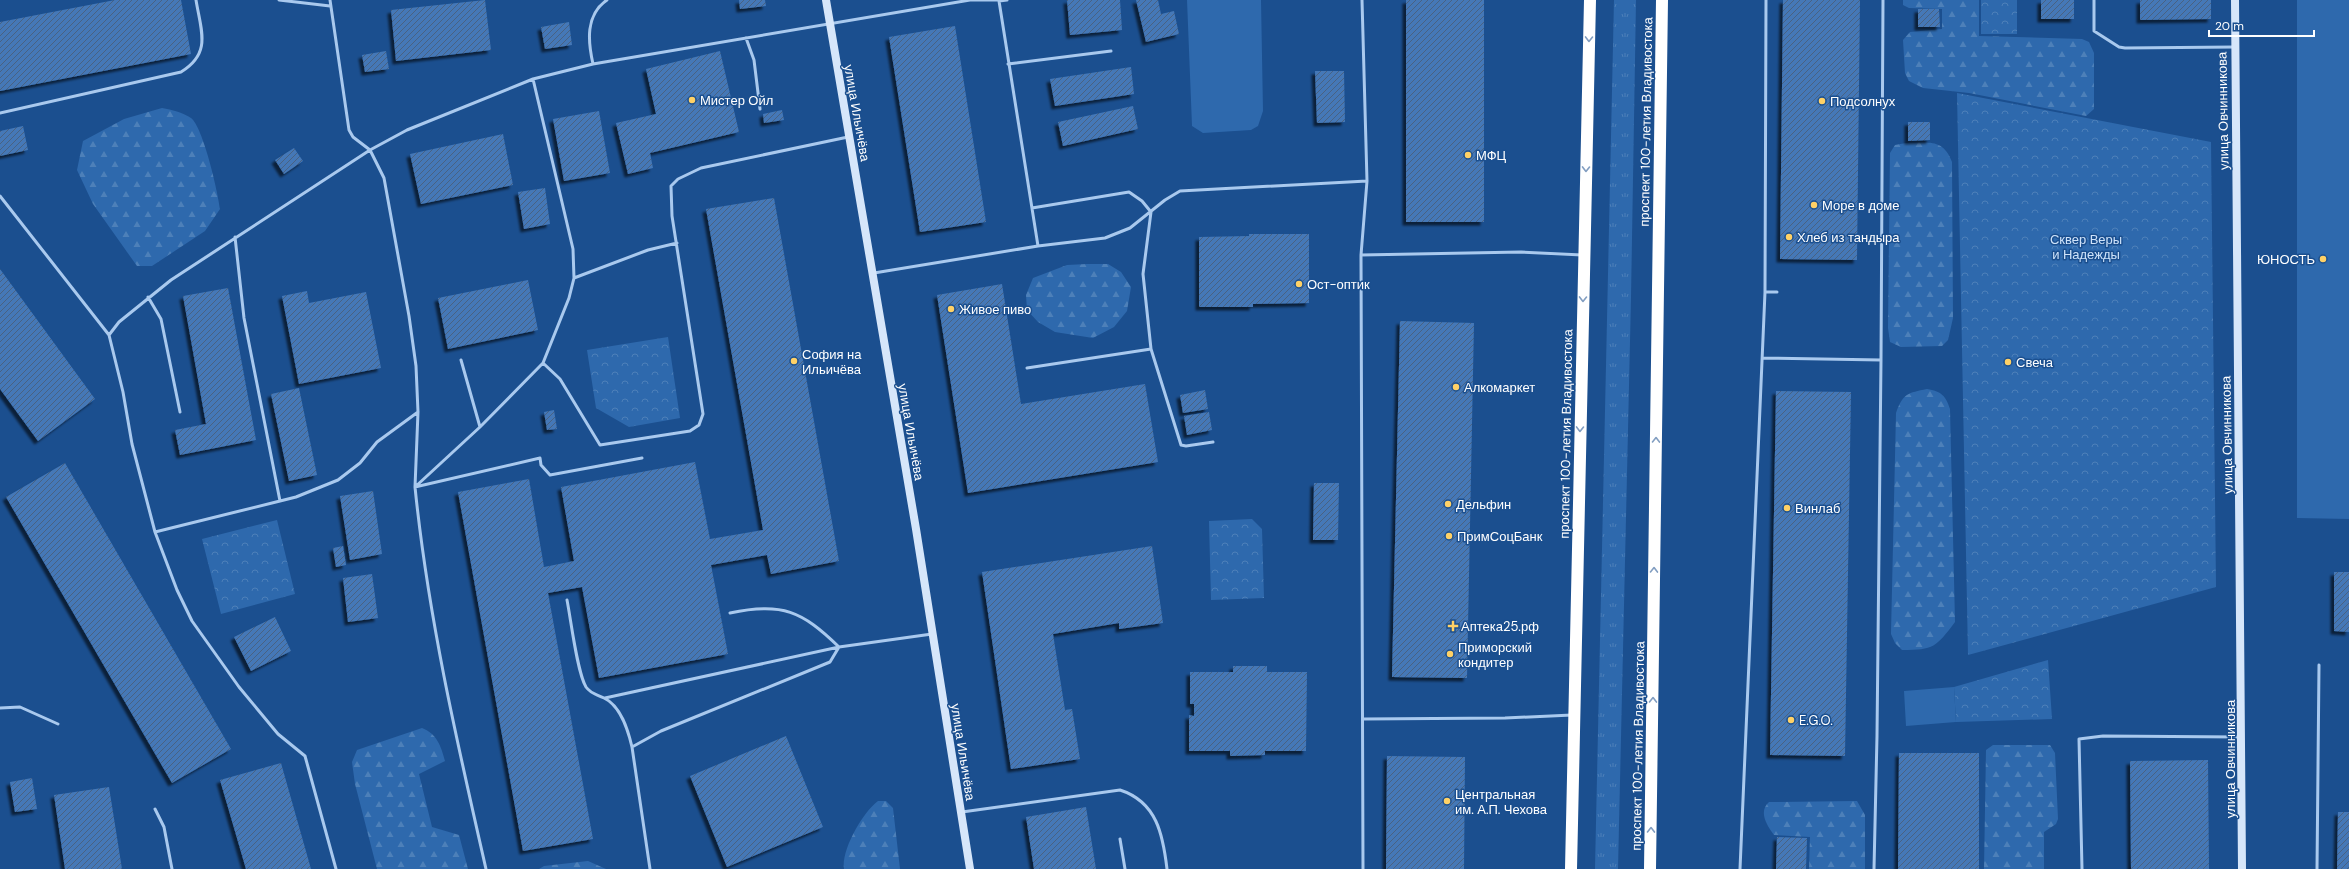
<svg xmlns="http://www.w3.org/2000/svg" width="2349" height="869" font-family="'DM Sans',sans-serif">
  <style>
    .grass { fill: url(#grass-tufts) }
    .forest { fill: url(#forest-firs) }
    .park { fill: url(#park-crowns) }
    .garden { fill: #2e69ad }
    .building { fill: url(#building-hatch); filter: url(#shadow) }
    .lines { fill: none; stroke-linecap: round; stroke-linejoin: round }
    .lane { stroke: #a9c9ee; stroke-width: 3 }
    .secondary { stroke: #d6e6fa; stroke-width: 8 }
    .highway { stroke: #fff; stroke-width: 12 }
    .oneway { stroke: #829ec1 }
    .poi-dot { fill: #ffd166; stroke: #1b4f8f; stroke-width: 1.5 }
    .labels { text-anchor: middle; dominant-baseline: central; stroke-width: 3; stroke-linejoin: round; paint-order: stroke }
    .poi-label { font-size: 13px; fill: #fff; stroke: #1b4f8f; text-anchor: start }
    .street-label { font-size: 13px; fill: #fff; stroke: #1b4f8f }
    .park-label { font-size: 13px; fill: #cfe3fa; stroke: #1b4f8f }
  </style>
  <defs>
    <pattern id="grass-tufts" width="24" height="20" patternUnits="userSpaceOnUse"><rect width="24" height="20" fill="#2e69ad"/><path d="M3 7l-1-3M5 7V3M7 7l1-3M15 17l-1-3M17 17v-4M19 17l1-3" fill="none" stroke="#4d80b9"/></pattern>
    <pattern id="forest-firs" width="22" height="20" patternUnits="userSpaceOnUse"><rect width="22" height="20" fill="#2e69ad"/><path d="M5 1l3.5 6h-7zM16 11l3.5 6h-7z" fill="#4d80b9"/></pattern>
    <pattern id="park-crowns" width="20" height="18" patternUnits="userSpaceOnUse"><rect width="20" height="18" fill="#2e69ad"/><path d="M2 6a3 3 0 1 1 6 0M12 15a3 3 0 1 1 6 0" fill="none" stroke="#4d80b9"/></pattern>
    <pattern id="building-hatch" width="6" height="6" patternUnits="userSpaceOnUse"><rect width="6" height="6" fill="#4478b7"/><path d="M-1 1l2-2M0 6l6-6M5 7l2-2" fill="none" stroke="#486282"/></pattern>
    <filter id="shadow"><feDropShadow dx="-3.5" dy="3.5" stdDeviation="1" flood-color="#0009"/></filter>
  </defs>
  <rect width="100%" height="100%" fill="#1b4f8f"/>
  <!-- grass -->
  <path class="grass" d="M1614 0H1636L1631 297 1618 869H1595Z"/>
  <!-- forest -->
  <path class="forest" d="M1903 0H1979V36L2082 39 2089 42 2094 53V109L2086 116 1969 93 1923 88 1909 81 1905 73 1903 40 1910 32 1942 29V9L1909 8 1903 5Z
    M162 108C172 110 182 112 191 118 203 127 218 192 220 209L205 231 152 266H137L93 204 77 170 83 141 124 119Z
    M1906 143C1928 143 1943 138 1952 162L1953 318 1948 340 1942 346 1901 347 1890 342 1888 328 1890 153 1895 145Z
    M1087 264H1108L1121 272 1131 287 1127 311 1114 327 1093 338 1055 332 1038 322 1027 310 1026 295 1033 278 1067 265Z
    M1927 389C1941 391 1946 396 1950 409L1955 622C1936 647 1934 650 1902 650L1895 643 1891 634 1896 413C1903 393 1908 393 1927 389Z
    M422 728C437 734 441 746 445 761L419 774 432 827 459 835 468 869H377L355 784 352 762 357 750Z
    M1993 745H2050L2055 753 2058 819 2056 824 2044 832V869H1984L1986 750Z
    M878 801H886L893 808 900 869H844C841 850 863 812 878 801Z
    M1857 801 1865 815V869H1809L1810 837 1774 835C1767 825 1758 812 1769 802Z
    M588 861 606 869H539L544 866Z"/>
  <!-- park -->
  <path class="park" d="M1981 0H2017V34H1981Z
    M1957 93 2211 142 2216 587 1968 655Z
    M668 337 680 418 629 427 596 408 587 350Z
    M1252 519 1262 529 1264 598 1211 600 1209 521Z
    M277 520 295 594 221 614 202 539Z
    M2048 660 2052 719 1956 722 1954 687Z"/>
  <!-- garden -->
  <path class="garden" d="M1187 0H1261L1263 111 1258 126 1251 130 1203 133 1192 126Z
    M2297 0H2349V519L2297 518Z
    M1954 687 1956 722 1906 726 1904 691Z"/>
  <!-- building -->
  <path class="building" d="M115 0H181L191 54 0 91V22Z
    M485 0 491 50 396 61 391 10Z
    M739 0H765L766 6 740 9Z
    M1067 0H1120L1122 30 1070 35Z
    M1136 0H1158L1161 14 1174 11 1179 34 1146 42Z
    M1406 0H1484V222H1406Z
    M1783 0H1860L1857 260 1780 259Z
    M2041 0H2074V19H2041Z
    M2140 0H2211V19L2140 20Z
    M1918 9H1939L1940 27H1918Z
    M569 22 572 45 545 49 541 27Z
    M955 26 986 222 920 232 889 37Z
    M386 51 389 69 365 72 362 55Z
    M720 51 739 132 650 153 653 168 628 174 616 123 656 114 646 69Z
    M1131 67 1134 94 1055 106 1050 79Z
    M1315 71H1344L1345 122 1317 123Z
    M1133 106 1138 129 1063 146 1058 122Z
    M782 110 784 120 764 123 763 114Z
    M599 111 610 173 564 181 553 119Z
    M1908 122H1930V140L1908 141Z
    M23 126 28 150 0 156V131Z
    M503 134 513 185 421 204 410 154Z
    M294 148 303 161 284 174 275 160Z
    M545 188 550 224 524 229 518 192Z
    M774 198 839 561 771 574 767 555 711 565 728 654 599 678 582 587 548 593 593 839 523 851 458 492 529 479 544 567 574 561 561 487 695 462 710 539 763 530 706 209Z
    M1249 234H1309V303L1253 304V307H1199V237L1249 236Z
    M0 269 95 399 38 441 0 389Z
    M528 280 538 330 448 349 438 298Z
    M1002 284 1021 404 1145 384 1158 462 968 493 937 295Z
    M228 288 256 440 180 455 175 430 206 424 183 296Z
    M307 291 309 303 366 292 381 368 299 384 282 296Z
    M1400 321 1474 323 1467 678 1392 677Z
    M299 388 317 475 289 481 271 394Z
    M1205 390 1208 409 1183 413 1180 395Z
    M1776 391 1851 392 1845 756 1770 755Z
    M554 410 557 429 547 430 544 412Z
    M1209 412 1212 430 1187 435 1184 416Z
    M65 463 231 749 172 783 6 497Z
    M1314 483H1339L1338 540H1313Z
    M373 491 382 554 350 560 340 496Z
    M343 546 346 565 336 567 333 548Z
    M1152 546 1163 623 1119 629V623L1053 634 1065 710 1072 709 1080 759 1011 769 982 572Z
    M2334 572H2349V632L2334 631Z
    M372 574 378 618 348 622 343 578Z
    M275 617 291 651 251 671 234 637Z
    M1233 666H1267V672H1307L1306 751H1265V755L1230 756V751H1189V715L1194 716V704H1190V672H1233Z
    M786 736 823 827 727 867 690 776Z
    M1899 753H1979V869H1898Z
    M1387 756 1465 757 1464 869H1386Z
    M2208 760 2209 869H2131L2130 761Z
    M281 763 311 869H246L220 780Z
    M32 778 37 809 15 812 10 782Z
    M109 787 122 869H65L54 795Z
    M1086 807 1096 869H1034L1026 817Z
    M2338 812H2349V869H2337Z
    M1777 837 1807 838 1806 869H1776Z"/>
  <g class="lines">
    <!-- lane -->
    <path class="lane" d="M279 0 330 6
      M330 0 349 130 353 137 370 150 384 178 409 316 416 366 418 412 415 487 540 458 541 465 550 475 642 458
      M970 0H999
      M1007 0 999 1 1038 246
      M1362 0 1367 181
      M2094 0V31L2119 47 2125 48 2234 47
      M746 38 754 60 760 109
      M593 64C588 42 585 15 607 0
      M1008 64 1111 51
      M0 113 181 72C212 53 201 31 196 0
      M0 196 109 335 123 392 132 444 155 532 177 590 192 621 239 687 278 734 305 756 336 869
      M1032 208 1129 192 1142 201 1151 212 1143 274 1151 349 1181 445 1186 446 1213 442
      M1361 255 1363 869
      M874 273 1038 246 1105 238 1130 228 1165 200 1180 191 1367 181 1361 255 1521 252 1582 255
      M574 278 648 250 677 243
      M1765 292H1777
      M148 297 161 319 180 412
      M109 335 119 322 171 280 370 150 407 130 533 79 593 64 970 0
      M1763 358 1881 360 1883 0
      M461 360 480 427
      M543 363 560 379 600 445 690 431 699 425 703 414 672 216 671 186 678 179 701 168 848 137
      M1027 368 1151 349
      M280 501 296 497 338 480 360 463 377 442 418 412
      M155 532 280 501 244 318 235 237
      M567 600C571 620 577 672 586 687 591 694 596 694 604 698 621 706 628 730 632 747
      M605 698 839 647 932 634
      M0 708 20 707 58 724
      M1363 719 1505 718 1572 715
      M155 809 164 827 172 869
      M962 812 1120 790C1157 802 1163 835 1167 869
      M1120 839 1125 869
      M486 869C457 742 428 616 415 487L480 427 543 363 569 298 574 278 573 249 533 79
      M650 869 632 747 661 731 830 662 839 647C802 611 782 602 730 613
      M1740 869 1765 292 1766 0
      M1874 869 1877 736 1881 360
      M2082 869 2079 739 2103 736 2240 737
      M2317 869 2319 665"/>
    <!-- secondary -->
    <path class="secondary" d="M826 0 916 529 970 869
      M2235 0 2242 869"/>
    <!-- highway -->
    <path class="highway" d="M1571 869 1590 0
      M1650 869 1662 0"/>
  </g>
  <!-- one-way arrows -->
  <defs><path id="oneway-chevron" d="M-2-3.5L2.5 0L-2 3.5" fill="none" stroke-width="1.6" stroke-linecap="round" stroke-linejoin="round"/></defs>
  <g class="oneway">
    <use href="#oneway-chevron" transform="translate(1589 39) rotate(91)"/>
    <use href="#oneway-chevron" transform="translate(1586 169) rotate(91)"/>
    <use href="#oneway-chevron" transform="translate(1583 299) rotate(91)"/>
    <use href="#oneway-chevron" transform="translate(1580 429) rotate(91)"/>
    <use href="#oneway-chevron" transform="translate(1656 440) rotate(-89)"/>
    <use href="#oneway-chevron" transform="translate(1654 570) rotate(-89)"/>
    <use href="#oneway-chevron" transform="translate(1653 700) rotate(-89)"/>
    <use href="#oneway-chevron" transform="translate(1651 830) rotate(-89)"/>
  </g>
  <!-- markers -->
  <g class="poi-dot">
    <circle cx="692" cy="100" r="4"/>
    <circle cx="1822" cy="101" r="4"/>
    <circle cx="1468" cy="155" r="4"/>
    <circle cx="1814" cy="205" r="4"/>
    <circle cx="1789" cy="237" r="4"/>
    <circle cx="2323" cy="259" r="4"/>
    <circle cx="1299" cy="284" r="4"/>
    <circle cx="951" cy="309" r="4"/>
    <circle cx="794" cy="361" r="4"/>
    <circle cx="2008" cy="362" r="4"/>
    <circle cx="1456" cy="387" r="4"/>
    <circle cx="1448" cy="504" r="4"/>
    <circle cx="1787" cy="508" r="4"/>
    <circle cx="1449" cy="536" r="4"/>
    <path d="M1451 620h4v4h4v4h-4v4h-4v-4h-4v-4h4z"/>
    <circle cx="1450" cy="654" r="4"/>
    <circle cx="1791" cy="720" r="4"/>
    <circle cx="1447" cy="801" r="4"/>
  </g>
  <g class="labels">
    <!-- poi labels -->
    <g class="poi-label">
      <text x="700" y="100">Мистер Ойл</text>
      <text x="1830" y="101">Подсолнух</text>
      <text x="1476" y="155">МФЦ</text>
      <text x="1822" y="205">Море в доме</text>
      <text x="1797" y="237">Хлеб из тандыра</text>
      <text x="2315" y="259" text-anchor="end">ЮНОСТЬ</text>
      <text x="1307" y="284">Ост-оптик</text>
      <text x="959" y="309">Живое пиво</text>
      <text x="802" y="354">София на<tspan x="802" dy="15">Ильичёва</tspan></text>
      <text x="2016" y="362">Свеча</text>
      <text x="1464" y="387">Алкомаркет</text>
      <text x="1456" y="504">Дельфин</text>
      <text x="1795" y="508">Винлаб</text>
      <text x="1457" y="536">ПримСоцБанк</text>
      <text x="1461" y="626">Аптека25.рф</text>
      <text x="1458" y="647">Приморский<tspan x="1458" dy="15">кондитер</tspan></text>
      <text x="1799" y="720">E.G.O.</text>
      <text x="1455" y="794">Центральная<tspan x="1455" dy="15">им. А.П. Чехова</tspan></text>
    </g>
    <!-- street labels -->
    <g class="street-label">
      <text transform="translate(2223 111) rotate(-91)">улица Овчинникова</text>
      <text transform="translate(857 113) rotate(80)">улица Ильичёва</text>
      <text transform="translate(1646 122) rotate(-89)">проспект 100-летия Владивостока</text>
      <text transform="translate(911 432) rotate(80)">улица Ильичёва</text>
      <text transform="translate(1566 434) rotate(-89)">проспект 100-летия Владивостока</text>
      <text transform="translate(2227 435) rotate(-91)">улица Овчинникова</text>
      <text transform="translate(1638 746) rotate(-89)">проспект 100-летия Владивостока</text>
      <text transform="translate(963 752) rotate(81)">улица Ильичёва</text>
      <text transform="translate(2230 759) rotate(-90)">улица Овчинникова</text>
    </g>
    <!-- park labels -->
    <g class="park-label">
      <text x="2086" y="239">Сквер Веры<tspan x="2086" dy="15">и Надежды</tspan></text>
    </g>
  </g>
  <!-- scale -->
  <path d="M2209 30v6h105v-6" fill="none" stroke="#ffffff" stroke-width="2"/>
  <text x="2215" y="30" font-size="12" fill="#ffffff" stroke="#1b4f8f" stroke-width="3" paint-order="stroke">20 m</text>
</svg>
